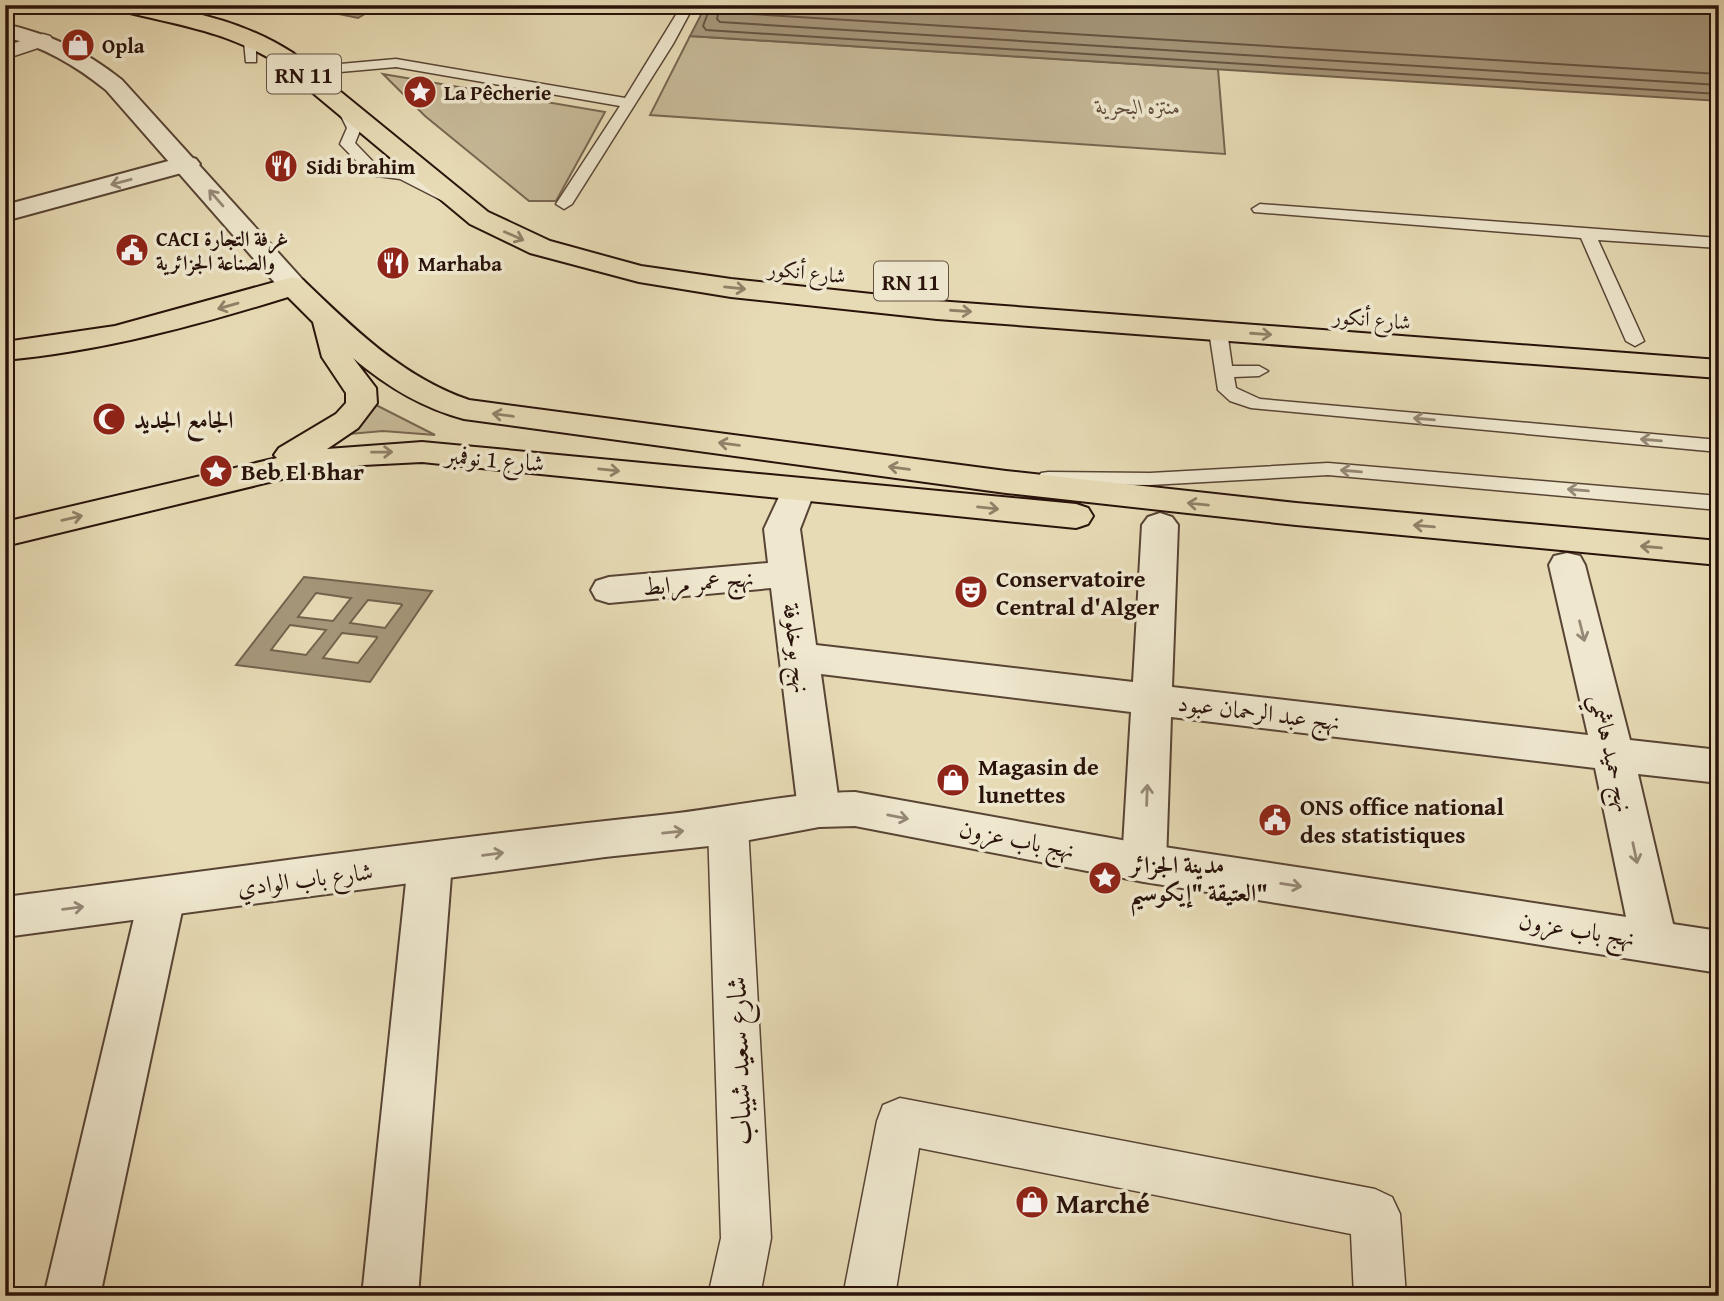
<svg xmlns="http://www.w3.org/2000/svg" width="1724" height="1301" font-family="'Gentium Book Plus',Amiri,serif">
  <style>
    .green { fill: #c7b998; stroke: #786651; stroke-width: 2 }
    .water { fill: #a6977b; stroke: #74624e; stroke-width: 2; fill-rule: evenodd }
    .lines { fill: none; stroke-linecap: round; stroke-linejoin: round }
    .shore { stroke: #675442; stroke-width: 2 }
    .service-casing { stroke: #584435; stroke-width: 3 }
    .pedestrian-casing { stroke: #584435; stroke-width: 3 }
    .minor-casing { stroke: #584435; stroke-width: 4 }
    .tertiary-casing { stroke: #584435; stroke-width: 4 }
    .primary-casing { stroke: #28120a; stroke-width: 4 }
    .trunk-casing { stroke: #28120a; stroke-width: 4 }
    .service { fill: #efe8cf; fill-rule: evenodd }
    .pedestrian { fill: #efe8cf; fill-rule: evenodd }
    .minor { fill: #efe8cf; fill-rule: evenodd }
    .tertiary { fill: #efe8cf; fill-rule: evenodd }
    .primary { fill: #e7dbb5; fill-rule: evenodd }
    .trunk { fill: #e7dbb5; fill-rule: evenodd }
    .oneway { stroke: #958876 }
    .oneway2 { stroke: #918168 }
    .labels { text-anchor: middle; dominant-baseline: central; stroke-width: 7; stroke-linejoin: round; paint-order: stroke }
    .far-poi-label { font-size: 21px; font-weight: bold; fill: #28120a; stroke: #efe8cf; text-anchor: start }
    .far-park-label { font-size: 21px; font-style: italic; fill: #604c3c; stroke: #efe8cf }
    .far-street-label { font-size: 21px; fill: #28120a; stroke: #efe8cf }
    .shield { fill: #efe8cf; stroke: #645245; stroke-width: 2 }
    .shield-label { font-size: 23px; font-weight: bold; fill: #28120a }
    .poi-label { font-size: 24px; font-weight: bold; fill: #28120a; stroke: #efe8cf; text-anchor: start }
    .street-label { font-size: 24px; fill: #28120a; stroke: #efe8cf }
    .near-street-label { font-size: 28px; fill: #28120a; stroke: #efe8cf }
    .near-poi-label { font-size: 28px; font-weight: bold; fill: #28120a; stroke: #efe8cf; text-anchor: start }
  </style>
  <rect width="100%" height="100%" fill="#e7dbb5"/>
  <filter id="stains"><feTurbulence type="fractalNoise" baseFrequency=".00286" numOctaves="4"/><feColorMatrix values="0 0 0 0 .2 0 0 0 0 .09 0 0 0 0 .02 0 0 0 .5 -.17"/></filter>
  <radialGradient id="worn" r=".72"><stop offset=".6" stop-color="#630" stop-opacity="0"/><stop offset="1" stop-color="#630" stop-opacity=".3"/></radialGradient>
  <!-- green -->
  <path class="green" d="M690 36 1218 69 1225 154 650 115Z
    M383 74 605 112 556 201H529L425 116Z
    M374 404 435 435 383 431 338 435Z"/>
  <!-- water -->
  <path class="water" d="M295 5H380L358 18Z
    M706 5H1719V101L690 36Z
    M304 577 432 591 370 682 236 665ZM316 593 350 598H351L333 621 298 617ZM368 600 401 604 402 605 385 628 350 623ZM290 625 326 630 306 655 271 650ZM342 633 377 637V638L358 663 323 658Z"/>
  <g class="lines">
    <!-- shore -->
    <path class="shore" d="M711 5 703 26 706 30 1719 94
      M720 5 717 19 720 22 1719 85
      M731 5 734 13 1719 74"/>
    <defs>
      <path id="service" d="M682 5H694L673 44 572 204 564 209 556 204 620 106 396 67 329 73 322 69 329 65 396 59 625 98Z
        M242 30 256 41V62H246L244 42 236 34Z
        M343 102 348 103 361 128 355 143 379 168 408 172 453 195 456 198 453 201H443L400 179 370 175 340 144 347 128 336 106Z
        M1260 204 1719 238V248L1598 240 1644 341 1635 346 1626 341 1581 238 1254 212 1252 209Z
        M1218 326 1227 331 1232 366H1259L1268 371 1259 376 1234 377 1236 388 1260 399 1719 440V452L1251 408 1230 401 1218 390 1209 331Z
        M1328 463 1719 496V510L1328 475 1150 485 1048 484 1041 483 1038 478 1041 473 1048 472 1150 473Z"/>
      <path id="pedestrian" d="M43 34 50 36 53 40 50 44 5 59V46Z
        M728 810 742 815 748 826 771 1238 760 1296H708L721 1238 708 826 714 815Z
        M900 1098 1375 1189 1392 1197 1400 1214 1406 1296H1354L1351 1234 919 1148 895 1296H843L877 1121 883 1105Z"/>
      <path id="minor" d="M187 156 196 159 200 164 196 169 5 221V205Z
        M798 479 810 482 815 490 800 529 816 645 1133 682 1142 525 1148 517 1160 513 1172 517 1178 525 1172 687 1588 735 1549 565 1554 556 1567 553 1580 556 1585 565 1630 740 1719 750V783L1638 774 1677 941 1670 956 1654 962 1638 956 1631 941 1595 768 1171 717 1166 863 1160 876 1144 882 1128 876 1122 863 1131 712 821 674 840 810 834 822 819 827 804 822 798 810 771 588 609 603 596 599 591 590 596 581 609 577 768 563 764 529 786 482Z
        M430 844 446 850 452 863 418 1296H362L408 863 414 850Z
        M162 878 178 883 185 897 100 1296H44L139 897 146 883Z"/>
      <path id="tertiary" d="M5 24C52 35 84 50 122 80L303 280 307 286 303 292 293 295 283 292 106 90C75 65 44 47 5 37Z
        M855 792 1144 844 1719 931V973L1144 882 855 826 819 827 728 844 605 857 5 937V897C224 869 442 838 661 815 726 808 790 793 855 792Z"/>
      <path id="primary" d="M293 277 303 280C353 328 402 377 469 400L1006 471 1296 503 1719 541V565L1296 525 1006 493 464 419C422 408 386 386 353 358L376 388 377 403 358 428 327 449 422 442 1076 504 1088 508 1093 516 1088 524 1076 528 422 462 363 465 307 473 5 546V522L277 458 274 455 279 448 336 414 346 403V393L322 357 313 322 288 297C195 326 102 351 5 360V342L115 326Z"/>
      <path id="trunk" d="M111 5C175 5 238 18 293 53L488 212 550 241 641 266 731 279 937 301 1719 360V378L937 319 731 297 639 282 530 253 470 224 277 63C226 30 171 24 114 9Z"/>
    </defs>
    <!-- service casing -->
    <use href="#service" class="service-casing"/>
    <!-- pedestrian casing -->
    <use href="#pedestrian" class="pedestrian-casing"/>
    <!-- minor casing -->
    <use href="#minor" class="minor-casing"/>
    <!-- tertiary casing -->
    <use href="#tertiary" class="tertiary-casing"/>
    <!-- primary casing -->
    <use href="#primary" class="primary-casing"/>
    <!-- trunk casing -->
    <use href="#trunk" class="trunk-casing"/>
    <!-- service -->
    <use href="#service" class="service"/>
    <!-- pedestrian -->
    <use href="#pedestrian" class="pedestrian"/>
    <!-- minor -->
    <use href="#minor" class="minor"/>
    <!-- tertiary -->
    <use href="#tertiary" class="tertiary"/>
    <!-- primary -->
    <use href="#primary" class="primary"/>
    <!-- trunk -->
    <use href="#trunk" class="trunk"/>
  </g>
  <!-- one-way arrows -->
  <defs><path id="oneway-shaft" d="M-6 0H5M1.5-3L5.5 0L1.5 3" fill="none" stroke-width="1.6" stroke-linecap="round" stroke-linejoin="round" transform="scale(1.75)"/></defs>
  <g class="oneway">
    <use href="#oneway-shaft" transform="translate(121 182) rotate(165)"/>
    <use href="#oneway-shaft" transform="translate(216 198) rotate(-131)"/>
    <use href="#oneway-shaft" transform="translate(1424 419) rotate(-175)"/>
    <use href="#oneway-shaft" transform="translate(1651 440) rotate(-175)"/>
    <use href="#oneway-shaft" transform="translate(1351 471) rotate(-175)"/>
    <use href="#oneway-shaft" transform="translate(1578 490) rotate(-175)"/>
    <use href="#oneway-shaft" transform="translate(1582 631) rotate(76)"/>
    <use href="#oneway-shaft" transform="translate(1147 795) rotate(-88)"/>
    <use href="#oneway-shaft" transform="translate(898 817) rotate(11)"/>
    <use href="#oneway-shaft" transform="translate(673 832) rotate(-6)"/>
    <use href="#oneway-shaft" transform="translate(1635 853) rotate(78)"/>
    <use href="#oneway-shaft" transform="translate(493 854) rotate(-8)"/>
    <use href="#oneway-shaft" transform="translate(1291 885) rotate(9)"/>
    <use href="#oneway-shaft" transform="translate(73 908) rotate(-7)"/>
  </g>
  <g class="oneway2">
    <use href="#oneway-shaft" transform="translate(514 236) rotate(24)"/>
    <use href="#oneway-shaft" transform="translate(735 288) rotate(6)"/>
    <use href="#oneway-shaft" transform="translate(228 306) rotate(164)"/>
    <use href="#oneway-shaft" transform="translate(961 311) rotate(4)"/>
    <use href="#oneway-shaft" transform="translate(1261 334) rotate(4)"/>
    <use href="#oneway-shaft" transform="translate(503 415) rotate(-173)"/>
    <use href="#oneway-shaft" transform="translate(729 444) rotate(-173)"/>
    <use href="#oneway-shaft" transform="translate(382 452) rotate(-1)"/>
    <use href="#oneway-shaft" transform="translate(899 468) rotate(-172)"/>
    <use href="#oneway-shaft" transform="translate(609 470) rotate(6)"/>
    <use href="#oneway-shaft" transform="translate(1198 504) rotate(-174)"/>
    <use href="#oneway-shaft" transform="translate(988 508) rotate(6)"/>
    <use href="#oneway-shaft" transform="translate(72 518) rotate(-13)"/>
    <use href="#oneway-shaft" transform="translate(1424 526) rotate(-175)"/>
    <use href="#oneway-shaft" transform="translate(1651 547) rotate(-175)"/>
  </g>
  <!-- icons -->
  <defs>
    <symbol id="shop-disc" viewBox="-11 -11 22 22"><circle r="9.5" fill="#8f2418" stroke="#efe8cf"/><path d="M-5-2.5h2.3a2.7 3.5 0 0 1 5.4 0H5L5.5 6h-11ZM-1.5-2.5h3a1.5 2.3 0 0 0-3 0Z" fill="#fff"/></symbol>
    <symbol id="sight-disc" viewBox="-11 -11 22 22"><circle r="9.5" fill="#8f2418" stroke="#efe8cf"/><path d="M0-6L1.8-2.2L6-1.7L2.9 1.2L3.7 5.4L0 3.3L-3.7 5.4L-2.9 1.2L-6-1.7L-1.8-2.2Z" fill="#fff"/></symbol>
    <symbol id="restaurant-disc" viewBox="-11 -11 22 22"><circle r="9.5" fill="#8f2418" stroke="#efe8cf"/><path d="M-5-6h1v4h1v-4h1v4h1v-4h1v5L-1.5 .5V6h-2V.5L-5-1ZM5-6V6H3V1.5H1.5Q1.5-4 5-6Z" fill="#fff"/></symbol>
    <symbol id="civic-disc" viewBox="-11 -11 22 22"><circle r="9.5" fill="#8f2418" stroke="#efe8cf"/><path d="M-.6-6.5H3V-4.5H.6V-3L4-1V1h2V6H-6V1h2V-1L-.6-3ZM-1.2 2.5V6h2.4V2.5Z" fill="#fff"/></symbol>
    <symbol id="mosque-disc" viewBox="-11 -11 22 22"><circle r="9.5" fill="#8f2418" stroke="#efe8cf"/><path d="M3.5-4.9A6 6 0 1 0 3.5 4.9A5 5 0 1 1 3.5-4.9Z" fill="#fff"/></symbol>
    <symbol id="theatre-disc" viewBox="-11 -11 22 22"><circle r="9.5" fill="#8f2418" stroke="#efe8cf"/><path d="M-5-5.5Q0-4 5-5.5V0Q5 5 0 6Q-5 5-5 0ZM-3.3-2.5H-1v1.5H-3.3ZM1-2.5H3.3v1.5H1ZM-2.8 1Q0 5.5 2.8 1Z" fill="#fff"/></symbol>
  </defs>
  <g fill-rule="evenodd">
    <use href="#shop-disc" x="59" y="26" width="38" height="38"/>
    <use href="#sight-disc" x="401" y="73" width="38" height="38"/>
    <use href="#restaurant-disc" x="262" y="147" width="38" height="38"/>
    <use href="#civic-disc" x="113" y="231" width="38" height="38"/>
    <use href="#restaurant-disc" x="374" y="244" width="38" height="38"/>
    <use href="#mosque-disc" x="90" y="400" width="38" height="38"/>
    <use href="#sight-disc" x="197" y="452" width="38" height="38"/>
    <use href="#theatre-disc" x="952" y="573" width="38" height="38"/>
    <use href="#shop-disc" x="934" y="761" width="38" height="38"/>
    <use href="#civic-disc" x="1256" y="801" width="38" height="38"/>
    <use href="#sight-disc" x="1086" y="859" width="38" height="38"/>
    <use href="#shop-disc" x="1013" y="1183" width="38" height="38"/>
  </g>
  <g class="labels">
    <!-- far-poi labels -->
    <g class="far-poi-label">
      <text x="102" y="45">Opla</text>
      <text x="444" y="92">La Pêcherie</text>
      <text x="306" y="166">Sidi brahim</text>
      <text x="156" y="238">CACI غرفة التجارة<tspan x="156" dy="24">والصناعة الجزائرية</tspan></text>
      <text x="418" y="263">Marhaba</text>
    </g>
    <!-- far-park labels -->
    <g class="far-park-label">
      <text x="1138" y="106">منتزه البحرية</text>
    </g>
    <!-- far-street labels -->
    <g class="far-street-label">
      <text transform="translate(807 272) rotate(6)">شارع أنكور</text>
      <text transform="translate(1372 319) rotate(5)">شارع أنكور</text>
    </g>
    <!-- shield labels -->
    <g class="shield">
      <rect x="267" y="54.5" width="74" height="39" rx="5"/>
      <rect x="874" y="261.5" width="74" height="39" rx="5"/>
    </g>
    <g class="shield-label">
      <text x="304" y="74">RN 11</text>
      <text x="911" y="281">RN 11</text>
    </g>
    <!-- poi labels -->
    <g class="poi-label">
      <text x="134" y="419">الجامع الجديد</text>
      <text x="241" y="471">Beb El Bhar</text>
      <text x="996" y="578">Conservatoire<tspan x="996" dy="28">Central d'Alger</tspan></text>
      <text x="978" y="766">Magasin de<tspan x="978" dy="28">lunettes</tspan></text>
      <text x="1300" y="806">ONS office national<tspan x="1300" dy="28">des statistiques</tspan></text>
      <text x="1130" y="864">مدينة الجزائر<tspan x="1130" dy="28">العتيقة "إيكوسيم"</tspan></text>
    </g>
    <!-- street labels -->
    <g class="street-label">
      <text transform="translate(495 459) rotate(5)">شارع 1 نوفمبر</text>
      <text transform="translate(698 582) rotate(-5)">نهج عمر مرابط</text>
      <text transform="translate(797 648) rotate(83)">نهج بوخلوفة</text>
      <text transform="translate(1259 712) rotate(7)">نهج عبد الرحمان عبود</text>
      <text transform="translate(1612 753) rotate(77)">نهج حميد هاشمي</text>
      <text transform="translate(1017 839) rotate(11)">نهج باب عزون</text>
      <text transform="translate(305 879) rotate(-7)">شارع باب الوادي</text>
      <text transform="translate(1577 929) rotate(9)">نهج باب عزون</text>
    </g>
    <!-- near-street labels -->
    <g class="near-street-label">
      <text transform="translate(738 1061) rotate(-92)">شارع سعيد شيباب</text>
    </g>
    <!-- near-poi labels -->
    <g class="near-poi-label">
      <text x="1056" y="1202">Marché</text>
    </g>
  </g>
  <!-- margin -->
  <rect width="1724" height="1301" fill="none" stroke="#e7dbb5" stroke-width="28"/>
  <rect x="7" y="7" width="1710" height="1287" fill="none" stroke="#28120a" stroke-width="3.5"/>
  <rect x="14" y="14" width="1696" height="1273" fill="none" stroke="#28120a" stroke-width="2"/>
  <rect width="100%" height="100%" filter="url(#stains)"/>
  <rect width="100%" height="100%" fill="url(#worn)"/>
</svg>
